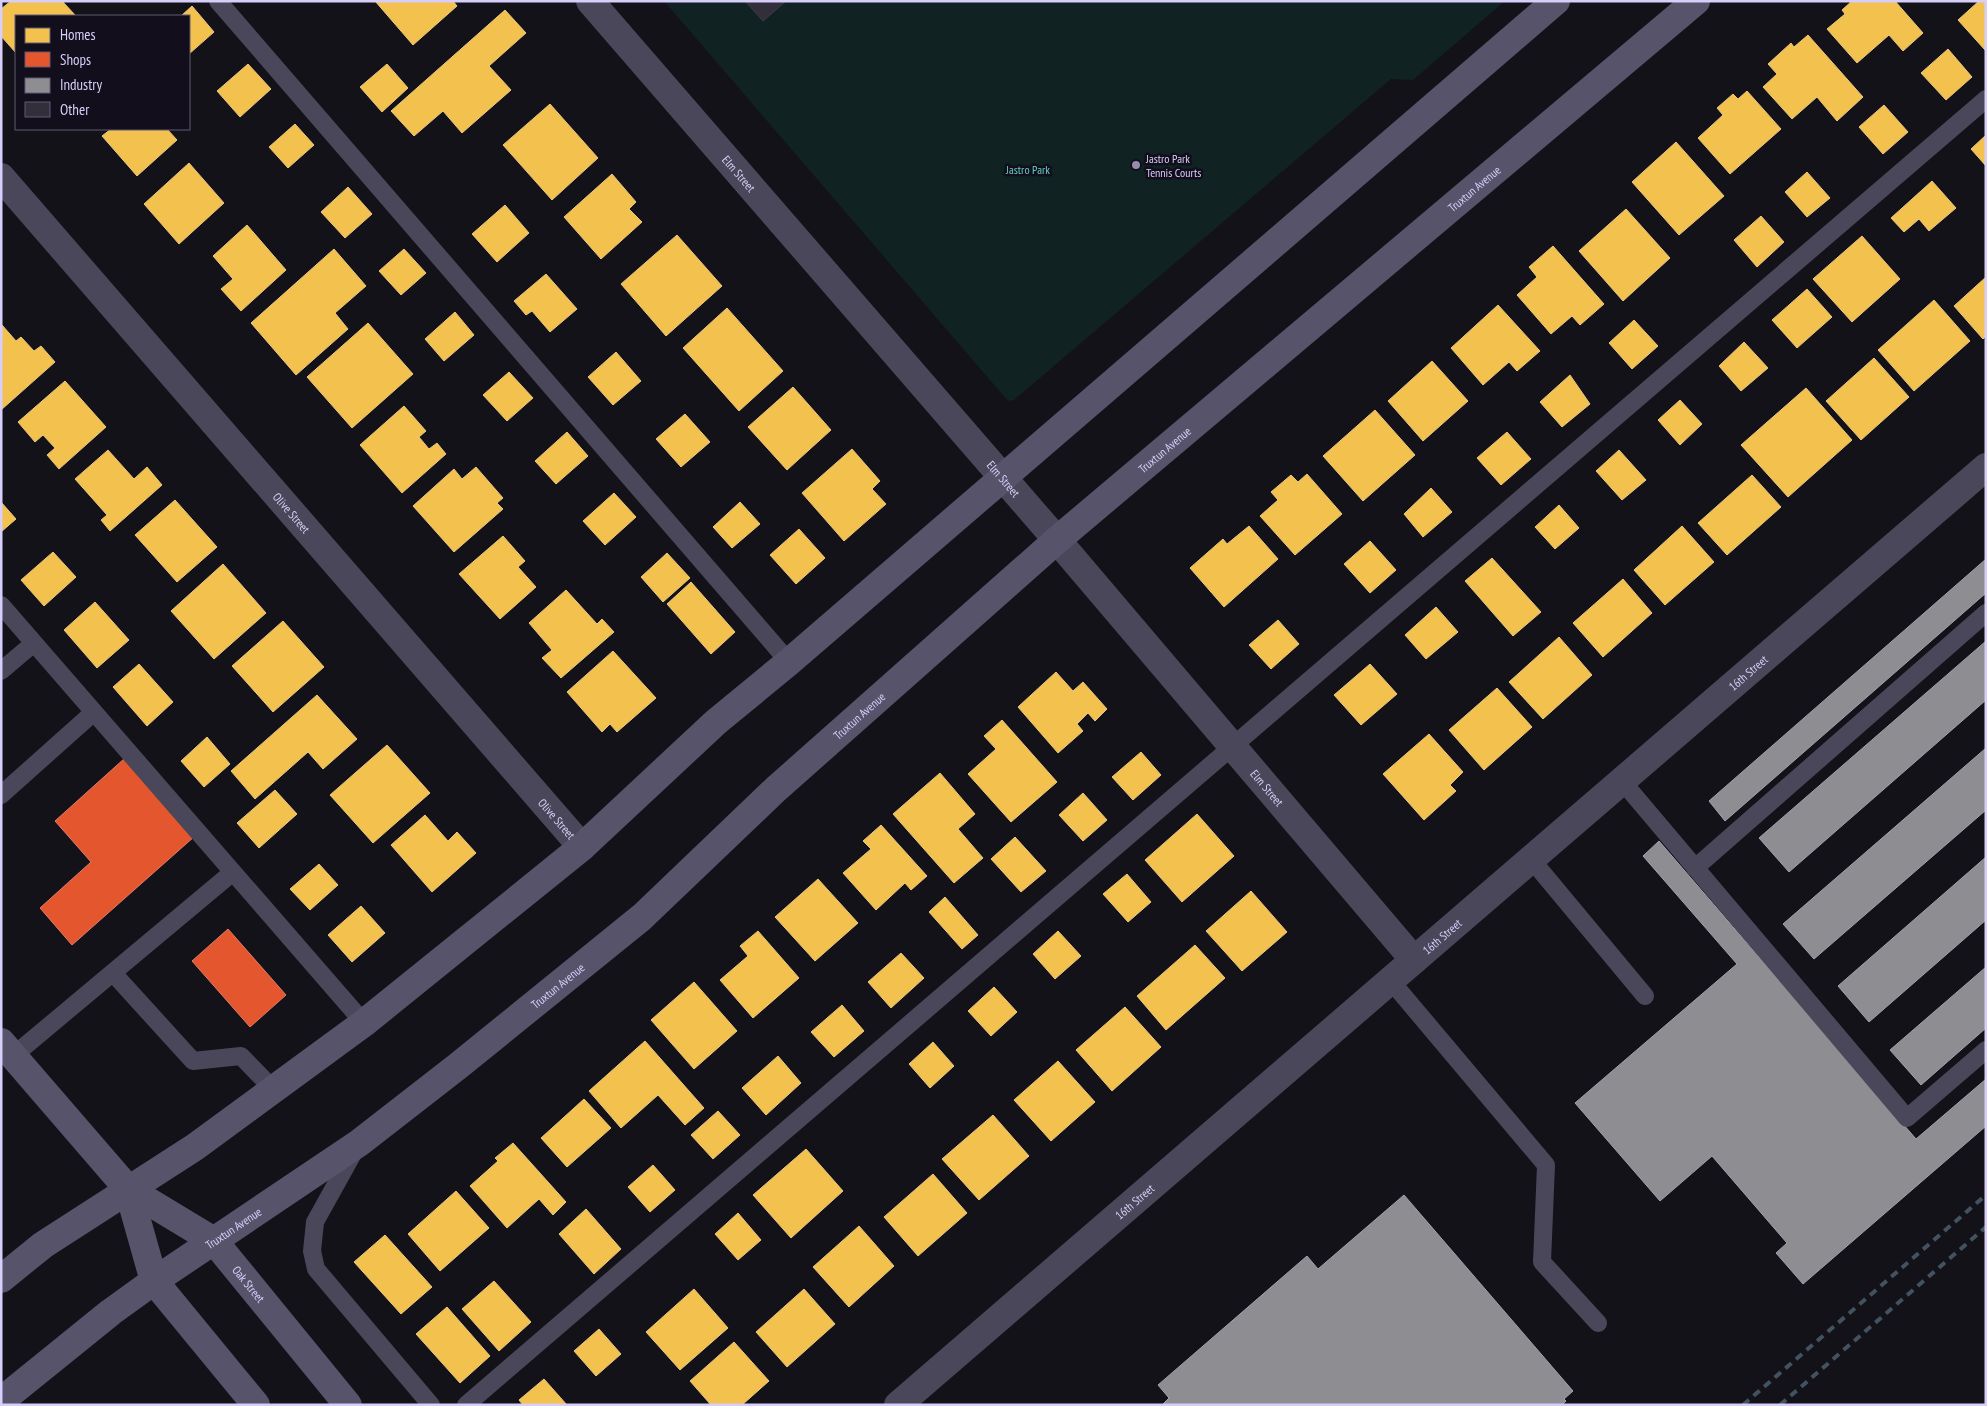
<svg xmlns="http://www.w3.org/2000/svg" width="1987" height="1406" font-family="'PT Sans Narrow',sans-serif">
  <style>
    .green { fill: #112223 }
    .homes { fill: #f2c14e; stroke: #eac582 }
    .shops { fill: #e4572e; stroke: #e07b6b }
    .industry { fill: #8d8d92; stroke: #a4a0b1 }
    .building { fill: #322f3b; stroke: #403c4b }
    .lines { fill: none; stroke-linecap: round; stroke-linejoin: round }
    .lane { stroke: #494759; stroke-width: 18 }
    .street { stroke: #494759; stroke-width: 28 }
    .secondary { stroke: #57536b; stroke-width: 28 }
    .rail { stroke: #435260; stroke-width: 4; stroke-dasharray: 8 6; stroke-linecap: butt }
    .poi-dot { fill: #938cab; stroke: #120e1c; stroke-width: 2 }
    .labels { text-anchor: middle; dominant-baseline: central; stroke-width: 5; stroke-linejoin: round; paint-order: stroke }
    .poi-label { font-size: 12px; fill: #d8cefa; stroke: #120e1c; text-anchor: start }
    .park-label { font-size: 12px; fill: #63d0c1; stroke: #120e1c }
    .street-label { font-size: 12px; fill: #d8cefa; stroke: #120e1c }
  </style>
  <rect width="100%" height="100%" fill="#131218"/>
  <!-- green -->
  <path class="green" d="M664 1H1505L1413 80 1391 79 1014 400 1008 401Z"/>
  <!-- homes -->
  <path class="homes" d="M11 1H62L76 16H16V53L1 36V9Z
    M375 1H453L457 6 413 45Z
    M1852 1H1895L1923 33 1903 51 1889 35 1857 63 1827 29 1845 14 1842 10Z
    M1979 1H1986L1985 50 1958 20Z
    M192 6 214 32 189 54V16H181Z
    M505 10 526 33 489 66 511 90 462 133 443 111 414 136 391 111Z
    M1808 35 1863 97 1837 121 1817 97 1792 119 1763 87 1777 74 1768 64 1791 43 1794 47Z
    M1948 49 1972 77 1946 100 1921 73Z
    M248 64 271 89 240 117 217 91Z
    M387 64 408 88 382 112 360 87Z
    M1747 91 1781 129 1730 174 1698 138 1723 115 1717 108 1733 94 1738 99Z
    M550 104 598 158 552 200 503 145Z
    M1884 105 1908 132 1883 154 1859 127Z
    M295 124 314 145 288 168 269 147Z
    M111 129H167L177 140 137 176 102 136Z
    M1986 135V166L1971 149Z
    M1676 142 1724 196 1679 235 1632 182Z
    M189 163 224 203 179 244 144 204Z
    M1807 172 1830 198 1807 217 1785 192Z
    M612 174 636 202 629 209 642 222 601 259 564 217Z
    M1932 181 1956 208 1929 231 1919 219 1904 232 1891 218Z
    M348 187 372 214 345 238 321 212Z
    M505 205 529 233 497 262 472 234Z
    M1626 209 1670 258 1623 301 1579 251Z
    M1761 216 1784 242 1757 267 1734 240Z
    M247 225 286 270 241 311 221 289 233 279 213 256Z
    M677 235 722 286 666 336 621 284Z
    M1862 236 1900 279 1852 322 1813 279Z
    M1553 246 1604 304 1580 325 1572 316 1551 334 1517 295 1537 277 1529 267Z
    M334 249 366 286 335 313 348 329 296 375 251 323Z
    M404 249 426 273 401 295 379 271Z
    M546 274 577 309 550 332 532 311 526 315 514 301Z
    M1986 277V336L1983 339 1954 306Z
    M1807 289 1832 317 1797 348 1772 320Z
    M1934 300 1970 341 1914 391 1878 350Z
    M1498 305 1540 351 1517 371 1509 362 1483 385 1451 348Z
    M727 308 783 371 739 411 683 348Z
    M455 312 474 335 444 361 425 339Z
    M1634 320 1658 346 1632 369 1609 343Z
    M368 323 413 374 352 428 307 377Z
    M2 325 16 341 21 337 34 351 41 346 55 362 1 410Z
    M1744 342 1768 368 1741 391 1719 366Z
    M616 352 641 381 613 405 588 377Z
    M1874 358 1909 397 1861 440 1826 401Z
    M1432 361 1468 401 1423 441 1388 401Z
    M509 372 533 398 507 421 483 395Z
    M1570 375 1590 404 1562 427 1540 402Z
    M65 381 106 427 59 469 47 455 55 448 43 435 35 442 18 422Z
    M793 387 831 430 787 470 748 427Z
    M1806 388 1852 440 1788 497 1741 445Z
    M1680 400 1702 424 1680 445 1658 420Z
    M404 406 426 431 419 437 429 449 437 443 446 454 402 493 360 445Z
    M1375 410 1415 455 1363 501 1323 456Z
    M685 414 710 442 681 467 656 439Z
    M567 432 588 456 556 484 535 461Z
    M1507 432 1531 459 1501 485 1477 458Z
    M852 449 880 481 872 489 886 504 844 541 802 493Z
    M108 450 134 479 147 467 162 485 110 531 101 520 107 515 75 479Z
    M1619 450 1646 480 1622 500 1596 471Z
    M476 467 503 498 497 503 503 509 454 552 413 506 454 469 462 479Z
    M1307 474 1342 514 1295 555 1260 516 1278 500 1271 492 1291 475 1298 482Z
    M1752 475 1781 507 1727 555 1698 523Z
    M1431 488 1452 512 1423 537 1404 514Z
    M614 493 636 517 605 545 583 521Z
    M175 500 217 547 177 582 135 535Z
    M1 502 16 519 1 532Z
    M740 502 760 524 732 548 713 527Z
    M1559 505 1579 528 1555 549 1535 527Z
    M1249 526 1278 559 1224 607 1190 568 1223 539 1227 544Z
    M1682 526 1714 562 1665 605 1634 570Z
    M799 529 825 558 796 584 770 555Z
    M503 536 525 561 518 567 536 587 500 619 459 574Z
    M1370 541 1396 570 1370 593 1344 564Z
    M53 552 76 577 44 606 21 580Z
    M667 553 690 578 663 602 641 577Z
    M1492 558 1541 612 1513 636 1465 581Z
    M223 564 266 613 214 659 171 611Z
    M1623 579 1652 613 1603 657 1573 623Z
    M691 582 735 632 711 654 667 604Z
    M566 590 597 624 602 619 614 632 561 678 542 658 552 650 529 623Z
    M95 602 129 640 97 668 64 630Z
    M1436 607 1458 632 1426 659 1405 635Z
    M1278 620 1299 644 1271 669 1249 645Z
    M283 621 324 667 273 712 232 666Z
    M1559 637 1592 675 1543 719 1509 682Z
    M613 651 656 698 617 732 610 724 602 732 567 692Z
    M139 664 173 702 147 726 113 687Z
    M1370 664 1397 694 1361 725 1334 695Z
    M1056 672 1073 691 1083 682 1107 709 1095 721 1088 713 1077 724 1083 731 1058 753 1018 707Z
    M1497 688 1532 727 1484 770 1449 730Z
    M317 695 357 739 323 769 308 752 255 799 231 771Z
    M1002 720 1057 782 1011 822 968 774 996 749 984 736Z
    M1429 734 1463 772 1450 785 1456 791 1424 820 1383 774Z
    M207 737 230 764 204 787 181 761Z
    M387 745 430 793 373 843 330 795Z
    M1141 752 1161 775 1133 800 1112 777Z
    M940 773 975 814 958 829 983 858 954 883 893 814Z
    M275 790 297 814 259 848 237 823Z
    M1083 793 1107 820 1083 841 1059 815Z
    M1197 814 1234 856 1182 902 1145 860Z
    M425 815 448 841 457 832 476 853 432 892 391 845Z
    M881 825 927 876 911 890 905 883 876 910 843 873 871 849 863 841Z
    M1015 837 1046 871 1021 892 991 859Z
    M319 864 338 885 310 910 290 889Z
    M1127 874 1151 902 1128 922 1103 894Z
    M818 879 858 923 815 961 775 917Z
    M1251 891 1287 932 1242 971 1206 931Z
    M945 897 978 935 962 949 929 912Z
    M361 906 385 933 352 962 328 935Z
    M758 931 799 978 753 1018 720 980 748 956 740 946Z
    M1058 931 1081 956 1055 979 1033 954Z
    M1195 945 1225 978 1166 1030 1137 996Z
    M901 953 924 978 891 1008 868 982Z
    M694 982 737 1031 694 1069 651 1020Z
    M994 987 1017 1012 991 1036 968 1011Z
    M842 1005 864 1031 834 1057 811 1032Z
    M1125 1007 1161 1047 1112 1091 1076 1050Z
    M645 1041 704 1108 685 1125 658 1095 621 1128 589 1091Z
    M933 1042 954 1066 930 1088 909 1064Z
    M778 1056 801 1083 766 1115 742 1088Z
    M1058 1061 1095 1102 1051 1141 1014 1100Z
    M584 1099 611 1128 567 1167 541 1138Z
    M718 1111 740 1135 713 1159 691 1135Z
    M993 1115 1029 1156 979 1200 942 1159Z
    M513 1143 566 1202 553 1215 539 1199 507 1228 470 1186 498 1161 495 1158Z
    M806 1149 843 1191 791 1238 753 1195Z
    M653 1165 675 1190 650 1212 628 1187Z
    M933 1174 967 1213 918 1256 884 1217Z
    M456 1191 489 1228 440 1271 408 1234Z
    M586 1209 621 1249 594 1274 559 1234Z
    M738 1213 761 1240 738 1260 715 1234Z
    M859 1226 894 1266 849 1307 813 1267Z
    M385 1235 432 1287 401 1314 354 1262Z
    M494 1281 531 1322 499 1351 462 1309Z
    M694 1289 728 1328 680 1370 646 1332Z
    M804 1289 835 1324 787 1367 756 1332Z
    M447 1307 490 1356 460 1383 416 1334Z
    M599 1329 621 1354 596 1376 574 1351Z
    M734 1342 769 1381 742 1405H711L690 1381Z
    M544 1379 567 1405H523L519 1400Z"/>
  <!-- shops -->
  <path class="shops" d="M125 758 195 836 72 945 40 908 91 862 55 821Z
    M228 929 286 995 250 1027 192 961Z"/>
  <!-- industry -->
  <path class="industry" d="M1986 559V593L1725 821 1709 801Z
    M1986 641V700L1789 872 1759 838Z
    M1986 748V810L1814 959 1783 924Z
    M1659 841 1916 1139 1986 1079V1126L1803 1284 1776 1253 1787 1243 1712 1156 1660 1201 1575 1103 1737 964 1643 856Z
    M1986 857V920L1869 1022 1838 986Z
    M1986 967V1028L1921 1085 1890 1050Z
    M1404 1195 1573 1391 1564 1399 1566 1401 1562 1405H1162L1169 1398 1158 1385 1307 1256 1318 1269Z"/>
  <!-- building -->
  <path class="building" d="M745 1H786L763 21Z"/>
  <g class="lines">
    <!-- lane -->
    <path class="lane" d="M218 1 789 662
      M1 605 364 1023
      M1 671 34 643
      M1622 781 1907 1118 1986 1050
      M1 795 94 712
      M1531 859 1645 996
      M1695 868 1986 613
      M113 973 193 1061 241 1056 274 1090
      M1391 981 1546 1165 1542 1262 1598 1323
      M13 1056 233 872
      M355 1150 315 1222 312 1251 316 1269 431 1405
      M466 1405 1986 99"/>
    <!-- street -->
    <g class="street">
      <path id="s1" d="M590 1 1057 540 1414 960"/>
      <path id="s2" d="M1 177 582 847"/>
      <path id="s3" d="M898 1405 1986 467"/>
    </g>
    <!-- secondary -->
    <g class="secondary">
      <path id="s4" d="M1 1042 128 1189 214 1241 348 1405"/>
      <path d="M128 1189 154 1281 256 1405"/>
      <path d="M1 1279 43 1245 195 1147 364 1023 582 847 716 722 789 662 1556 1"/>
      <path id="s5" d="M1 1401 111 1312 154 1281 359 1143 458 1066 642 917 776 789 1057 540 1696 1"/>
    </g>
    <!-- rail -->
    <path class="rail" d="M1743 1405 1986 1195
      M1780 1405 1986 1227"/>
  </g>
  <!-- markers -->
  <circle class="poi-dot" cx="1136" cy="165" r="5"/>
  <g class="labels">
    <!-- poi labels -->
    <g class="poi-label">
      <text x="1146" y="158">Jastro Park<tspan x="1146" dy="14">Tennis Courts</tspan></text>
    </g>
    <!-- park labels -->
    <g class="park-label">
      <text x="1028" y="169">Jastro Park</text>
    </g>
    <!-- street labels -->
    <g class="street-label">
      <text stroke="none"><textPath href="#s1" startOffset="228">Elm Street</textPath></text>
      <text stroke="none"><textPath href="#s5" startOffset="1910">Truxtun Avenue</textPath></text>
      <text stroke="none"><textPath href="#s5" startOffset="1505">Truxtun Avenue</textPath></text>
      <text stroke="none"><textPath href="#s1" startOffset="632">Elm Street</textPath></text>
      <text stroke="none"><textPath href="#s2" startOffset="444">Olive Street</textPath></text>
      <text stroke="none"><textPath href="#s3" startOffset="1122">16th Street</textPath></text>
      <text stroke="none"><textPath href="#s5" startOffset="1100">Truxtun Avenue</textPath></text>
      <text stroke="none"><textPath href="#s1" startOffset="1038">Elm Street</textPath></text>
      <text stroke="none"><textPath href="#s2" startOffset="849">Olive Street</textPath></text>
      <text stroke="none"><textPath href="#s3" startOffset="718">16th Street</textPath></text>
      <text stroke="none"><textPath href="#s5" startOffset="695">Truxtun Avenue</textPath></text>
      <text stroke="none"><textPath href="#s3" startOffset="312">16th Street</textPath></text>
      <text stroke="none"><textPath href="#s5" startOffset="290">Truxtun Avenue</textPath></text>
      <text stroke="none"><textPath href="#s4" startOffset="350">Oak Street</textPath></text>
    </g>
  </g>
  <!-- border -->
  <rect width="1987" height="1406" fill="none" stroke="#d8cefa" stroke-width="5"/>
  <!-- legend -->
  <rect x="15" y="15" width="175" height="115" fill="#120e1c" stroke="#615b75"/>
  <rect x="25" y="28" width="25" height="15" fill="#f2c14e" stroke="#615b75"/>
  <text x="60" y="40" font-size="15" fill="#d8cefa">Homes</text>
  <rect x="25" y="52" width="25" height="15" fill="#e4572e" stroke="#615b75"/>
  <text x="60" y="65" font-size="15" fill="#d8cefa">Shops</text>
  <rect x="25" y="78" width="25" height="15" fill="#8d8d92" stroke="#615b75"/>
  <text x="60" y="90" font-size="15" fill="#d8cefa">Industry</text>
  <rect x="25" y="102" width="25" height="15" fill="#322f3b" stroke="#615b75"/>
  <text x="60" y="115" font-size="15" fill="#d8cefa">Other</text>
</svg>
